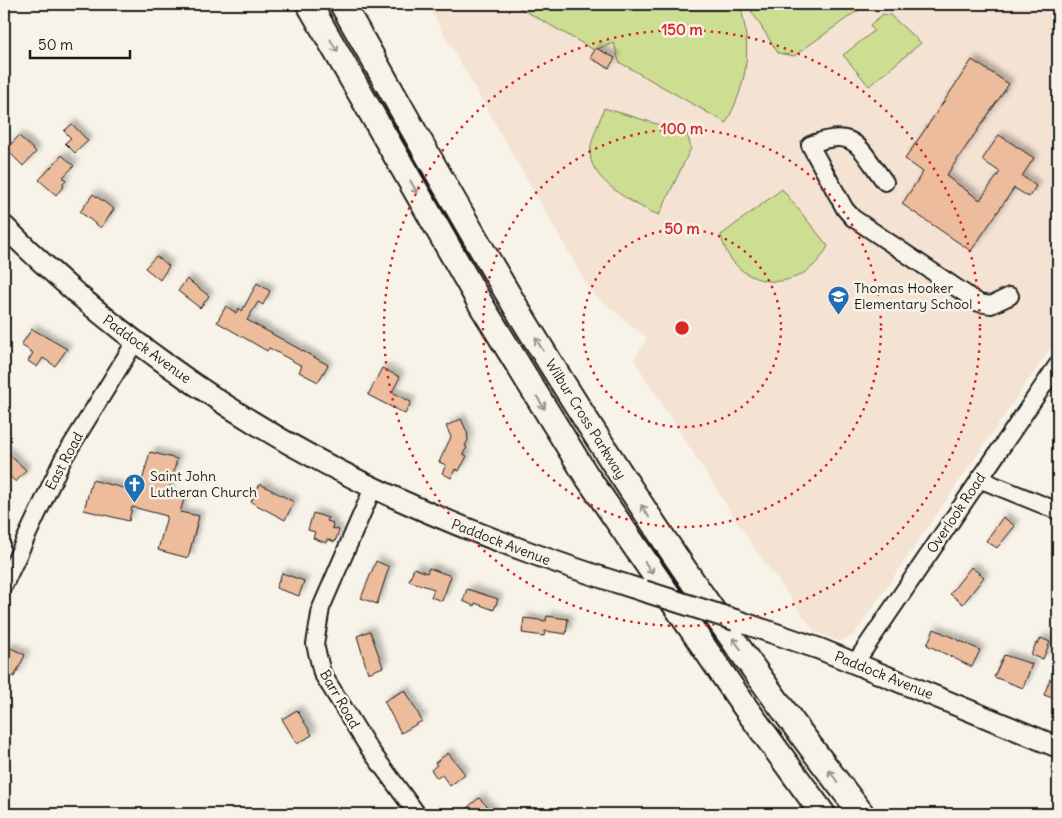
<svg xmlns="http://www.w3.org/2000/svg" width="1062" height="818" font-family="Delius,sans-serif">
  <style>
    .built { fill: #f4e2d2 }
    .green { fill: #cddd92; stroke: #747c57 }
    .building { fill: #edbc9d; stroke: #1c1c1c; filter: url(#shadow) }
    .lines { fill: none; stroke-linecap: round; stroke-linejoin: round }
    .minor-casing { stroke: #1c1c1c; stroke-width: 20 }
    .major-casing { stroke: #1c1c1c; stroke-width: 24 }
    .highway-casing { stroke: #1c1c1c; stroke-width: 28 }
    .minor { stroke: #f7f3e8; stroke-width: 16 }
    .major { stroke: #f7f3e8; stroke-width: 20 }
    .highway { stroke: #f7f3e8; stroke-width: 24 }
    .major-bridge-casing { stroke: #1c1c1c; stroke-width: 24; stroke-linecap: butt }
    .major-bridge { stroke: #f7f3e8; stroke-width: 20 }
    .oneway { stroke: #94928c }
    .ring { fill: none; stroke: #d62828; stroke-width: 2.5; stroke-dasharray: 2.5 5 }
    .labels { text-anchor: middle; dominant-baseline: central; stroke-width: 5; stroke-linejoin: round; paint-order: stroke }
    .poi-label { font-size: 14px; fill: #1c1c1c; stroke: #f7f3e8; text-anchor: start }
    .street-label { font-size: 14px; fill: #1c1c1c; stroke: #f7f3e8 }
    .centre { fill: #d62828; stroke: #f7f3e8; stroke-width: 2.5 }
    .ring-label { font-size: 15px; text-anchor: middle; font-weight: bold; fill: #d62828; stroke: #f7f3e8; stroke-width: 5; stroke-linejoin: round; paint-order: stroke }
  </style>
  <defs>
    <filter id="shadow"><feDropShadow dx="4.5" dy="-4.5" stdDeviation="2.5" flood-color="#0004"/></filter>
  </defs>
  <rect width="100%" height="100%" fill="#f7f3e8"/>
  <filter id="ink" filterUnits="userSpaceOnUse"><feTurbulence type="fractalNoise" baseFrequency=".02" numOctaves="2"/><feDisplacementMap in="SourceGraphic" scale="10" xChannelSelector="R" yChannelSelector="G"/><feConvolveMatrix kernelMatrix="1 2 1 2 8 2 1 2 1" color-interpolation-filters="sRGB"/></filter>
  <g filter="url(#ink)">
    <!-- built -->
    <path class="built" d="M427 4H1058V337L853 636 839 641 815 632 748 539 634 360 647 338 591 292Z"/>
    <!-- green -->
    <path class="green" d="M513 4H740C752 49 748 82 726 123L619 62 614 43 594 50Z
      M747 4H867L794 56 778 53Z
      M883 14 890 15 921 43 869 86 843 55 874 31 870 25Z
      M604 108 687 133 691 148 659 215C638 207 597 184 591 160 587 145 600 122 604 108Z
      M782 189 828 246C802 298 732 291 721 235Z"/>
    <!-- building -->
    <path class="building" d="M596 48 615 58 609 68 590 58Z
      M972 60 1009 84 946 176 980 200 1000 172 982 160 999 135 1034 158 1022 176 1036 186 1029 197 1014 188 971 251 902 204 923 172 905 159Z
      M72 124 88 141 75 153 65 143 71 138 64 131Z
      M19 136 36 152 23 166 6 149Z
      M62 155 74 166 63 177 66 180 62 184 64 186 56 195 39 180Z
      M93 194 114 209 101 228 80 212Z
      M156 256 169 266 160 280 145 268Z
      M187 279 209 296 200 308 178 291Z
      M257 283 270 291 263 305 258 302 247 320 328 365 318 382 299 372 302 366 269 348 267 351 217 322 226 306 236 313 239 308 242 311Z
      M32 329 67 349 55 366 43 358 37 367 28 361 33 353 21 345Z
      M382 368 400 377 392 392 411 402 405 414 368 395Z
      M461 419 467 432 468 440 465 446 467 447 463 454 467 456 459 471 455 469 451 478 442 473 446 465 439 462 451 437 446 426Z
      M4 450 26 470 16 482 4 472Z
      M150 452 177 459 168 495 184 499 180 512 199 516 188 558 158 550 167 516 132 507 129 521 84 510 92 480 139 492Z
      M260 484 294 502 285 520 251 502Z
      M313 513 328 518 327 521 333 523 332 528 339 530 335 542 327 539 326 543 313 538 315 532 308 530Z
      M1003 517 1015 526 997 548 986 541Z
      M376 561 389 567 377 604 361 598Z
      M971 567 984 577 963 604 950 594Z
      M414 568 427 573 429 568 451 576 442 601 431 597 434 589 409 581Z
      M282 573 304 581 299 596 276 588Z
      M467 589 498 599 494 610 475 603 474 606 463 601Z
      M547 616 568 619 566 634 545 631 544 636 522 633 524 618 546 621Z
      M934 629 980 650 972 667 927 645Z
      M370 631 383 667 368 673 357 636Z
      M1041 638 1050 642 1043 659 1031 655 1036 643 1038 644Z
      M9 647 25 655 14 677 4 672V659Z
      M1004 655 1032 664 1023 688 994 677Z
      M1050 679 1058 682V700L1044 695Z
      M405 690 422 721 401 733 384 701Z
      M297 710 312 735 297 744 282 719Z
      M448 753 465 774 450 786 442 775 437 778 431 770 437 765 435 763Z
      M479 798 495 814H475L468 807Z"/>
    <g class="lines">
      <defs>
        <path id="minor" d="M885 182C859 148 856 126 810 145L845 209 853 218 979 303 991 305 1010 296
          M979 479 1058 511
          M373 488 321 608 315 644 322 673 368 747 417 814
          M4 585 63 459 135 342
          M855 663 1058 364"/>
        <path id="major" d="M4 226C117 339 253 434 400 500 479 536 561 565 644 591
          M735 620 820 649 1058 747"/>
        <path id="highway" d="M309 4 483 308 586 475 745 707 823 814
          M342 4C404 112 463 221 528 327 631 495 741 659 862 814"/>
      </defs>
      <!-- minor casing -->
      <use href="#minor" class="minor-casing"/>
      <!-- major casing -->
      <use href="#major" class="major-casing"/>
      <!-- highway casing -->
      <use href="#highway" class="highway-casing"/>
      <!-- minor -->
      <use href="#minor" class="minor"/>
      <!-- major -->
      <use href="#major" class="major"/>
      <!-- highway -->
      <use href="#highway" class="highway"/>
      <defs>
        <path id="major-bridge" d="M644 591 735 620"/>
      </defs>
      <!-- major-bridge casing -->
      <use href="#major-bridge" class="major-bridge-casing"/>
      <!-- major-bridge -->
      <use href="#major-bridge" class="major-bridge"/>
    </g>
    <!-- one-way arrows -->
    <defs><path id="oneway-shaft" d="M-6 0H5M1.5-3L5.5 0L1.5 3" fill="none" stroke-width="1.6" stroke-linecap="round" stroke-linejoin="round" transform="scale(1.25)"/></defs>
    <g class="oneway">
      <use href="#oneway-shaft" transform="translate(334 46) rotate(60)"/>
      <use href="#oneway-shaft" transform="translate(414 187) rotate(60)"/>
      <use href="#oneway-shaft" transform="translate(539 344) rotate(-122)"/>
      <use href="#oneway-shaft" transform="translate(541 403) rotate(58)"/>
      <use href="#oneway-shaft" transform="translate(645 511) rotate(-123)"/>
      <use href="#oneway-shaft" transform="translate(649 568) rotate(55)"/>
      <use href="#oneway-shaft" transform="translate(737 644) rotate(-126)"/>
      <use href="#oneway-shaft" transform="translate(833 776) rotate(-127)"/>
    </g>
  </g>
  <!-- distance rings -->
  <g class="ring">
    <circle cx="682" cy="328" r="99"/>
    <circle cx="682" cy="328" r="199"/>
    <circle cx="682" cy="328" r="298"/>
  </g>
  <!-- icons -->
  <defs>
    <symbol id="school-pin" viewBox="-11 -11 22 30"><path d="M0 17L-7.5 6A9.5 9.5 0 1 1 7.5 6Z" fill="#1f6fb2" stroke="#f7f3e8"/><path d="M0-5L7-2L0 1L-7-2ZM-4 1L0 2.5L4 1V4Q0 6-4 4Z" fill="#fff"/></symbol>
    <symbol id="church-pin" viewBox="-11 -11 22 30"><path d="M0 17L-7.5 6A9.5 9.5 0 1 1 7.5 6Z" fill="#1f6fb2" stroke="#f7f3e8"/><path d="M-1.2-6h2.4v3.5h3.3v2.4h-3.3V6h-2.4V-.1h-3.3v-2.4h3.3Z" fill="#fff"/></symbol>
  </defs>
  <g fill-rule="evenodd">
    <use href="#school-pin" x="826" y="284" width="25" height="34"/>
    <use href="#church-pin" x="122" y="472" width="25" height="34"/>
  </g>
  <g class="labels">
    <!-- poi labels -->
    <g class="poi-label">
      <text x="854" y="288">Thomas Hooker<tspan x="854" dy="16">Elementary School</tspan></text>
      <text x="150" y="476">Saint John<tspan x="150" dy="16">Lutheran Church</tspan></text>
    </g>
    <!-- street labels -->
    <g class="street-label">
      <text transform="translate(147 349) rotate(36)">Paddock Avenue</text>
      <text transform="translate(586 419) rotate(58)">Wilbur Cross Parkway</text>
      <text transform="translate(64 461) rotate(-62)">East Road</text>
      <text transform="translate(956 513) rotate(-56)">Overlook Road</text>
      <text transform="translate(501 542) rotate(21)">Paddock Avenue</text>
      <text transform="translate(884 675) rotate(22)">Paddock Avenue</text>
      <text transform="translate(340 699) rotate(60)">Barr Road</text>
    </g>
  </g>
  <circle cx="682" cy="328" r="8" class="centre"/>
  <g class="ring-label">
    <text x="682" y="35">150 m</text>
    <text x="682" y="134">100 m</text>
    <text x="682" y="234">50 m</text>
  </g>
  <!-- margin -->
  <rect width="1062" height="818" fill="none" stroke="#f7f3e8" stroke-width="20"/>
  <rect x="10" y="10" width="1042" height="798" fill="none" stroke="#1c1c1c" stroke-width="2" filter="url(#ink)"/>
  <!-- scale -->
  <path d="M30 50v8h100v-8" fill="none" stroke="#1c1c1c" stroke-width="2.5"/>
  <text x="38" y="50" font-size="15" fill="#1c1c1c" stroke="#f7f3e8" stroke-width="4" paint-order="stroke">50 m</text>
</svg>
